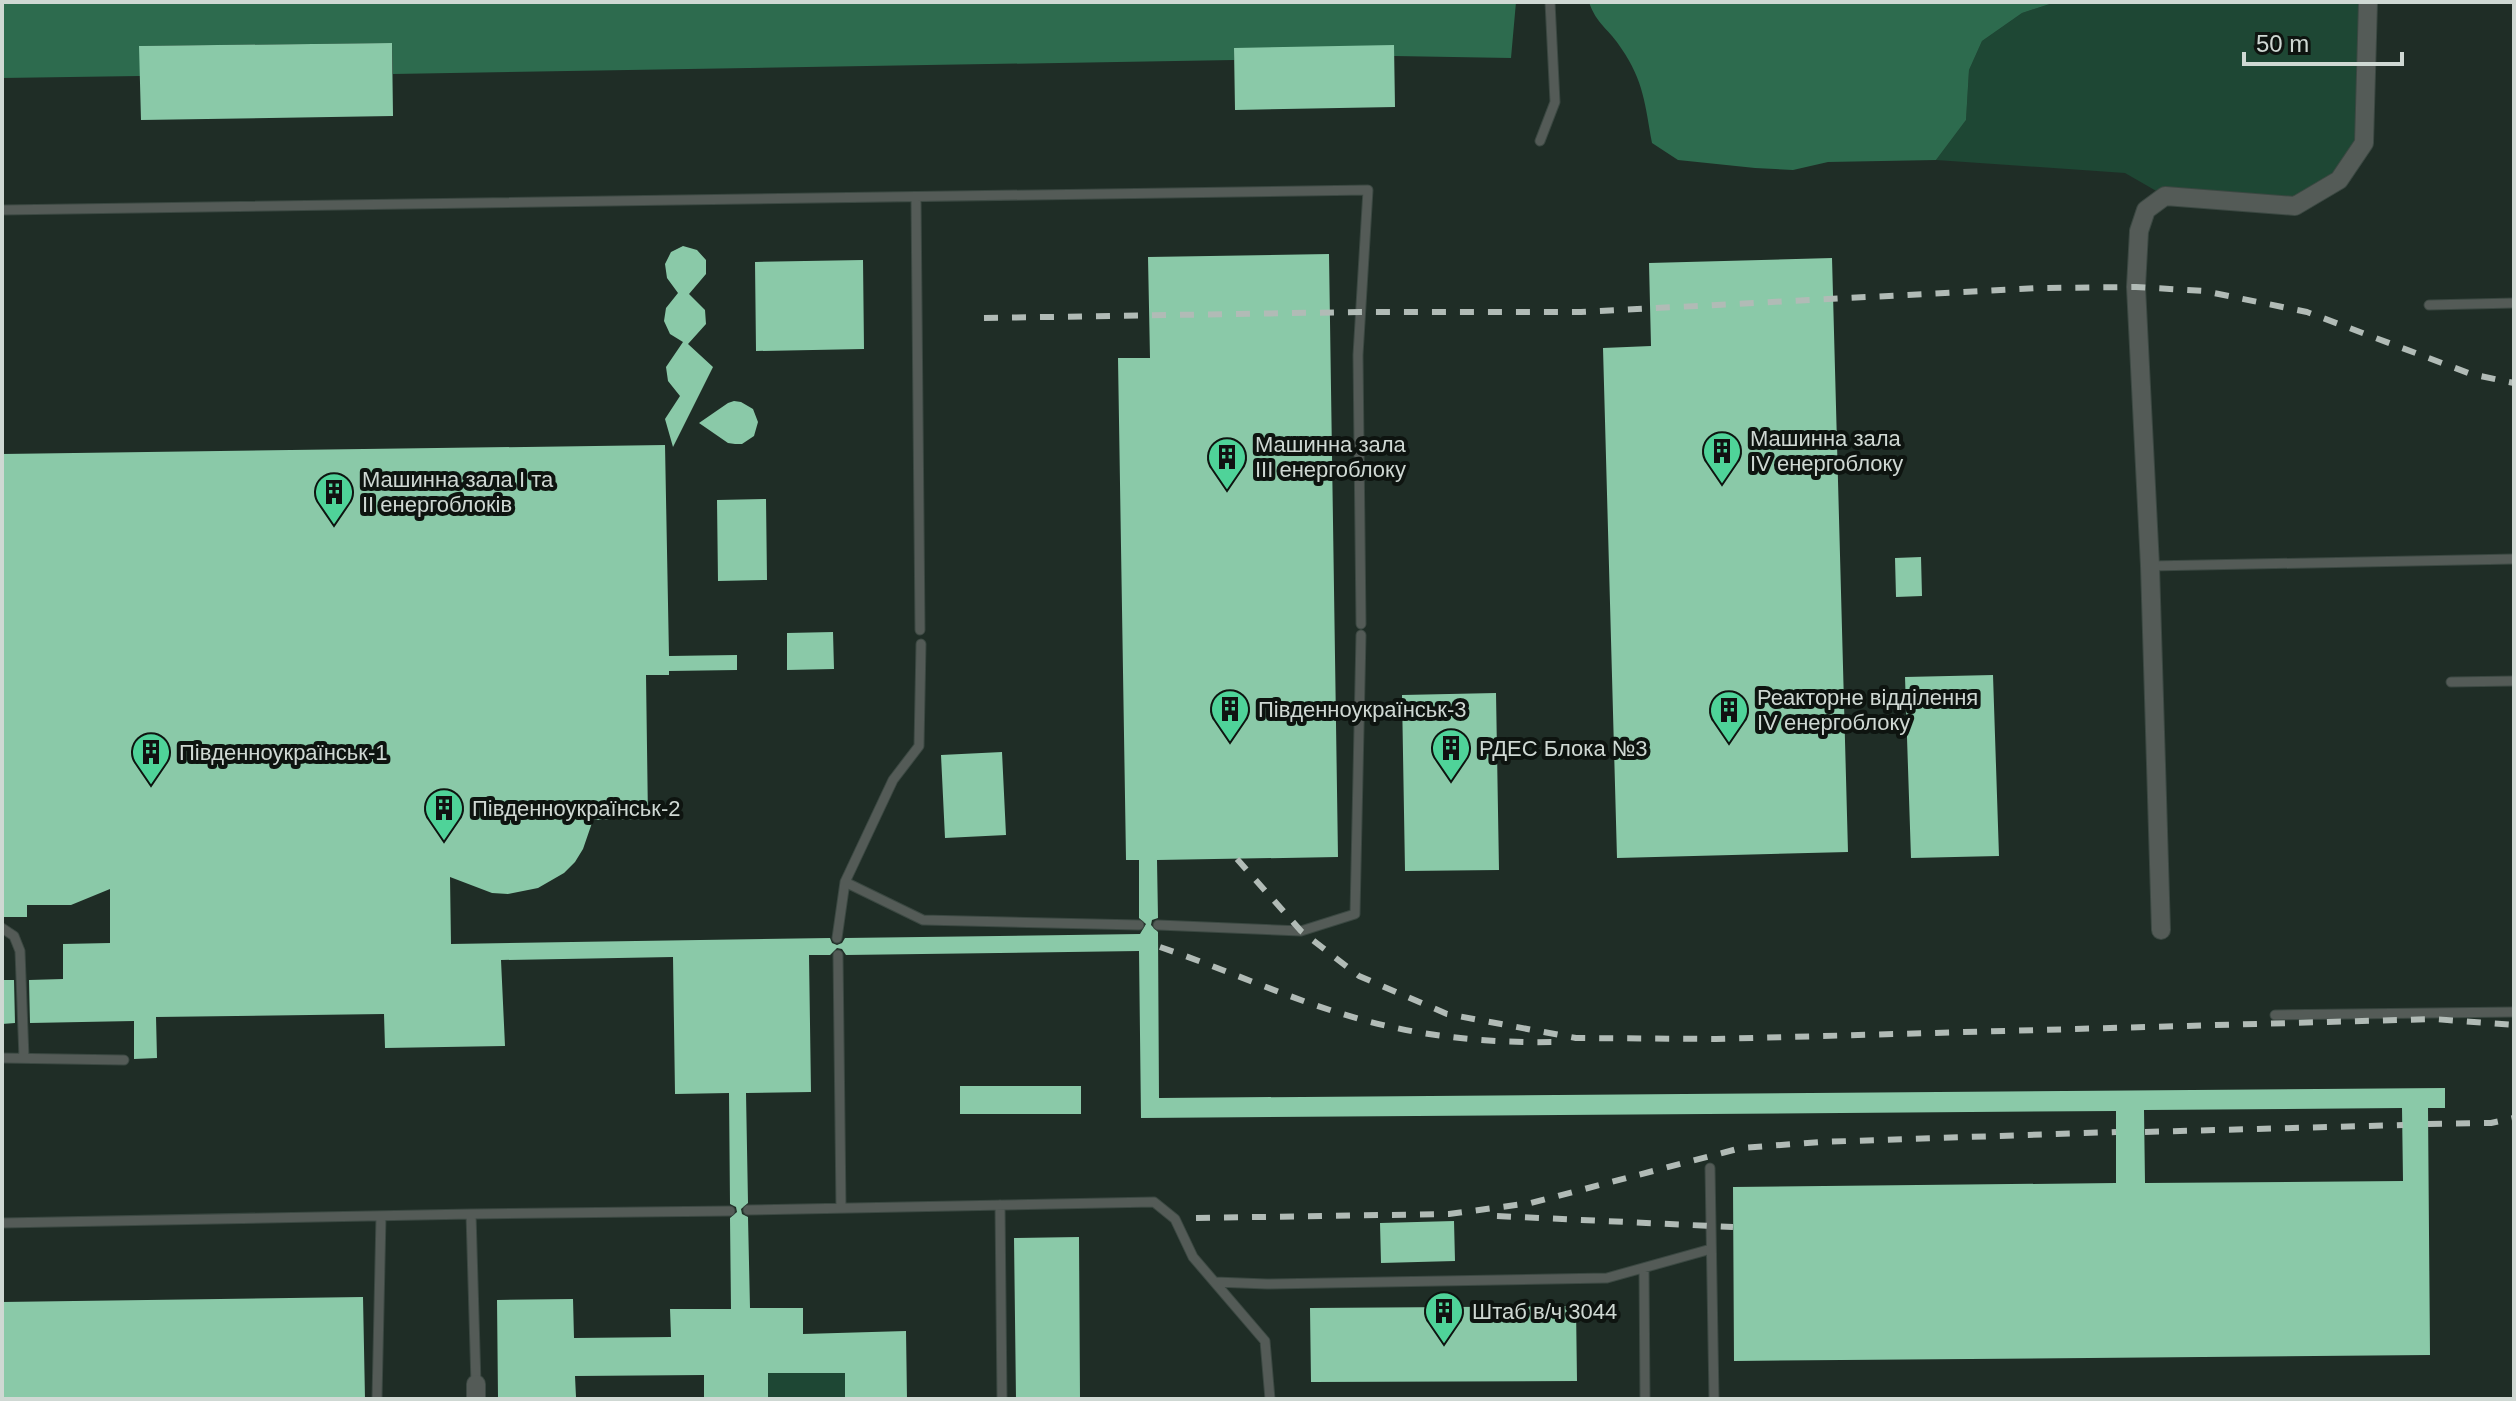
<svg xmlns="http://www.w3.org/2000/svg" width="2516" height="1401" font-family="Arial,sans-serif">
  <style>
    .green { fill: #1e4734 }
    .water { fill: #2d6b4e }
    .building { fill: #8ac9a8; fill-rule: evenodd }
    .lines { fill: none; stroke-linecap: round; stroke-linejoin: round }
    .service-casing { stroke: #3b4842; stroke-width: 11 }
    .minor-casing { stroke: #3b4842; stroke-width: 20 }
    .service { stroke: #545b57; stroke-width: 9 }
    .minor { stroke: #545b57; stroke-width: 18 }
    .rail { stroke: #b1bbb6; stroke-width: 6; stroke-dasharray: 14 14; stroke-linecap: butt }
    .labels { text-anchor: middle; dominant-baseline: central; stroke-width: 8; stroke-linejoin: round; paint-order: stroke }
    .poi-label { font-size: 22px; fill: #cfd8d3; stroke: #0e1410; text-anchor: start }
  </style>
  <rect width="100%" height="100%" fill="#1f2d26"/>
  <!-- green -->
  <path class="green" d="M2056 2H2368L2364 143 2339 180 2295 206 2165 196 2125 173 1936 160 1966 120 1969 70 1982 41 2022 13Z
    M768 1373H845V1399H768Z"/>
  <!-- water -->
  <path class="water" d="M2 2H1516L1511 58 1394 56 1234 48V60L393 74 392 43 140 46V76L2 78Z
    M1589 2H2056L2022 13 1982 41 1969 70 1966 120 1936 160 1828 162 1793 170 1755 168 1678 160 1652 143C1645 105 1644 81 1621 48 1610 30 1596 24 1589 2Z"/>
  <!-- building -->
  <path class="building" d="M392 43 393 116 141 120 139 46Z
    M1394 45 1395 107 1235 110 1234 48Z
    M683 246 697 250 706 260V274L689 294 705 310 706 324 688 344 713 367 673 447 665 419 680 396 668 381 666 367 683 342 670 334 664 321 666 308 678 293 667 278 665 264 671 252Z
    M1329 254 1338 857 1157 860 1158 918 1152 920 1151 925 1158 932 1159 1098 2445 1088V1108H2428L2430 1355 1734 1361 1733 1187 2116 1183V1111L1141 1118 1139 951 846 955 842 949 837 948 830 955H809L811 1092 746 1093 748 1203 741 1209 742 1214 748 1217 750 1308H803V1334L906 1331 907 1399H845V1373H768V1399H704V1375L575 1376 576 1397 498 1398 497 1300 573 1299 574 1338 671 1337 670 1309H731L730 1218 737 1212 736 1207 730 1204 729 1093 675 1094 673 957 501 960 505 1046 385 1048 384 1014 156 1017 157 1058 134 1059V1021L30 1023 29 980 63 979V944L110 943V889L71 905H27V917H2V454L665 445 669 656 737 655V670L669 671V675H646L648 819 593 820 583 849 575 862 564 873 538 888 508 894 492 893 450 877 451 944 830 938 832 943 837 945 842 943 845 938 1140 934 1146 924 1139 918V860H1126L1118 358H1150L1148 257ZM2402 1108 2403 1181 2145 1183 2144 1110Z
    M1832 258 1848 852 1617 858 1603 348 1651 346 1649 263Z
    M863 260 864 349 756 351 755 262Z
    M734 401 741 402 753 409 758 422 754 436 742 444H735L728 443 699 423 728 403Z
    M766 499 767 580 718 581 717 500Z
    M1921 557 1922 596 1896 597 1895 558Z
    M833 632 834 669 787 670V633Z
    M1993 675 1999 856 1911 858 1905 677Z
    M1496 693 1499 870 1405 871 1402 695Z
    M1002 752 1006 835 945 838 941 755Z
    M2 980H14L15 1023 2 1024Z
    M960 1086H1081V1114H960Z
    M1454 1221 1455 1261 1381 1263 1380 1223Z
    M1079 1237 1080 1399H1016L1014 1238Z
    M363 1297 365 1399H2V1302Z
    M1576 1306 1577 1381 1311 1382 1310 1308Z"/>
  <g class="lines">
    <defs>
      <path id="service" d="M1540 141 1555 102 1550 2
        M916 197 920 630
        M2 210 1368 190 1358 355 1361 624
        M2429 305 2514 303
        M2150 566 2514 559
        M2451 682 2514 681
        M845 882 923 920 1139 925
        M1158 925 1301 931 1355 914 1361 635
        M2 928 14 936 20 951 24 1058
        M837 938 845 882 893 780 919 746 921 644
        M838 955 841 1208
        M2275 1015 2514 1012
        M2 1058 124 1060
        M1710 1168 1714 1399
        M1000 1205 1002 1399
        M748 1210 1154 1202 1175 1219 1193 1257 1265 1341 1270 1399
        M471 1214 730 1211
        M2 1223 471 1214 476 1384
        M1644 1268 1645 1399
        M1215 1282 1267 1284 1607 1278 1711 1249
        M377 1399 381 1216"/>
      <path id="minor" d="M2161 930 2150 566 2136 287 2139 231 2146 210 2165 196 2295 206 2339 180 2364 143 2368 2
        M476 1384V1399"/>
    </defs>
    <!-- service casing -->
    <use href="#service" class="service-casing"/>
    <!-- minor casing -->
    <use href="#minor" class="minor-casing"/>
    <!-- service -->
    <use href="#service" class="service"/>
    <!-- minor -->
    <use href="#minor" class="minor"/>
    <!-- rail -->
    <path class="rail" d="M984 318 1360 312H1581L2040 288 2136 287 2204 291 2307 312 2471 374 2514 383
      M1237 859 1301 931 1359 976 1447 1014 1576 1038 1716 1039 2434 1019 2514 1025
      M1160 947C1237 973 1312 1010 1392 1027 1445 1039 1502 1043 1556 1042
      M2428 1124 2491 1123 2514 1118
      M2145 1132 2403 1125
      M1497 1216 1733 1227
      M1196 1218 1449 1214 1531 1203 1741 1148 1820 1142 2116 1132"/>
  </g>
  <!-- icons -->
  <defs>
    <symbol id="building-pin" viewBox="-11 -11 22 30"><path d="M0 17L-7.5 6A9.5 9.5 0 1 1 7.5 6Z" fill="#4fd399" stroke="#0e1410"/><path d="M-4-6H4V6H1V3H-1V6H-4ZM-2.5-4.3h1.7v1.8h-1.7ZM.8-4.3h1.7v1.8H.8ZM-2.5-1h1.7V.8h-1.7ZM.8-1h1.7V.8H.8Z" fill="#111"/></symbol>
  </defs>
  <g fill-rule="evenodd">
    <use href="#building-pin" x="1700" y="429" width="44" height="60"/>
    <use href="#building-pin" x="1205" y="435" width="44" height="60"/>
    <use href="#building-pin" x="312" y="470" width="44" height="60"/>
    <use href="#building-pin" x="1208" y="687" width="44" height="60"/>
    <use href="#building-pin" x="1707" y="688" width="44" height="60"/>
    <use href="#building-pin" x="1429" y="726" width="44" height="60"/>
    <use href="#building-pin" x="129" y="730" width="44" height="60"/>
    <use href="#building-pin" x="422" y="786" width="44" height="60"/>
    <use href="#building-pin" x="1422" y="1289" width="44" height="60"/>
  </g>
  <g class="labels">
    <!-- poi labels -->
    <g class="poi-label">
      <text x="1750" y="438">Машинна зала<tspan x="1750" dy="25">IV енергоблоку</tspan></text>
      <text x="1255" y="444">Машинна зала<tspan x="1255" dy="25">III енергоблоку</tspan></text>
      <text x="362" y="479">Машинна зала I та<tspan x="362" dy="25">II енергоблоків</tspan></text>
      <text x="1757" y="697">Реакторне відділення<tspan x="1757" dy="25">IV енергоблоку</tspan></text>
      <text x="1258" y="709">Південноукраїнськ-3</text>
      <text x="1479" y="748">РДЕС Блока №3</text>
      <text x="179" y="752">Південноукраїнськ-1</text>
      <text x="472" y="808">Південноукраїнськ-2</text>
      <text x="1472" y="1311">Штаб в/ч 3044</text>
    </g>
  </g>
  <!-- border -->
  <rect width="2516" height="1401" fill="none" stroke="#cfd8d3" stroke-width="8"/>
  <!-- scale -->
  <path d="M2244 52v12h158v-12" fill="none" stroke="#cfd8d3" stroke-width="4"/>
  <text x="2256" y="52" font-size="24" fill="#cfd8d3" stroke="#0e1410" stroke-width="6" paint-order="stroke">50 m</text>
</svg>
